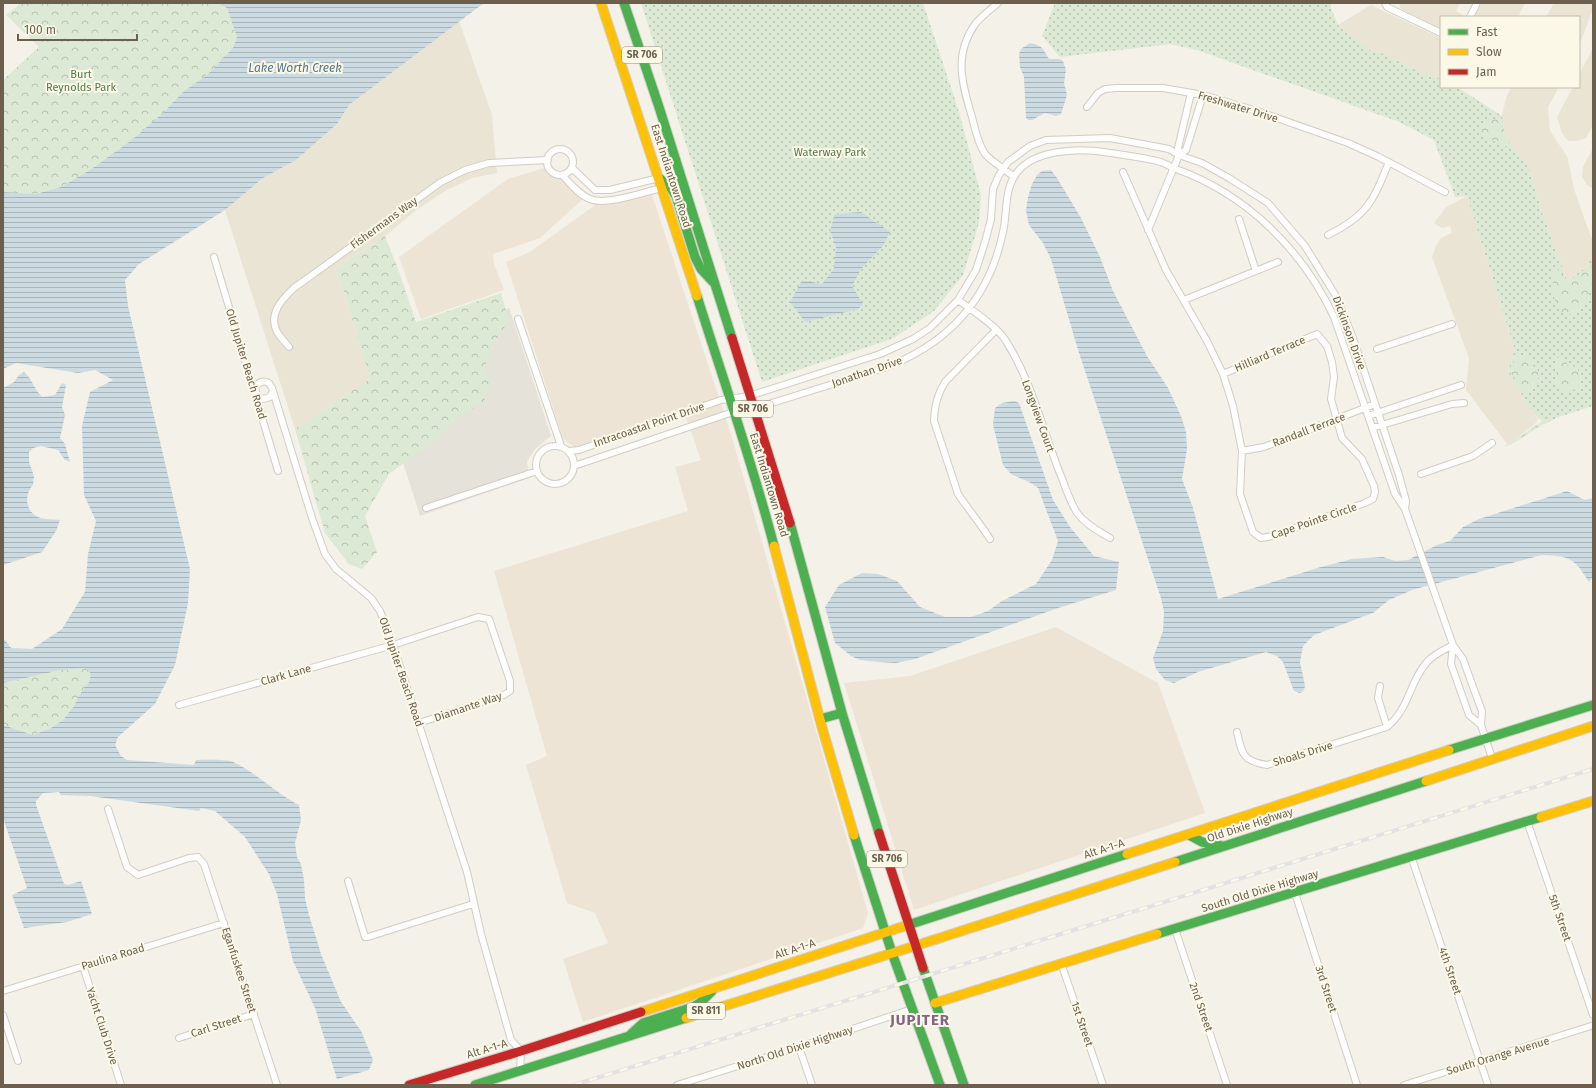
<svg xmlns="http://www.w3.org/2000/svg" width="1596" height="1088" font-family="'Fira Sans',sans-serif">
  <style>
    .residential { fill: #eae4d5 }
    .commercial { fill: #ede4d6 }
    .industrial { fill: #e5e2d9 }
    .grass { fill: url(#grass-dots) }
    .forest { fill: url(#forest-crowns) }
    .water { fill: url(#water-rules) }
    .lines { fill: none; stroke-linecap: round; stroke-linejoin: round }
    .street-casing { stroke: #d1cdc5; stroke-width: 8 }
    .fast-casing { stroke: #d1cdc5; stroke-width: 11 }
    .slow-casing { stroke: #d1cdc5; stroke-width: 11 }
    .jam-casing { stroke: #d1cdc5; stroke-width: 11 }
    .street { stroke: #fdfdfc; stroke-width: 6 }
    .fast { stroke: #4caf50; stroke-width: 9 }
    .slow { stroke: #ffc107; stroke-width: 9 }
    .jam { stroke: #c62828; stroke-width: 9 }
    .rail-casing { stroke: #e4e1e3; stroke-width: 4 }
    .rail { stroke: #fcf8e8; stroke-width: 2.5; stroke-dasharray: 8; stroke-linecap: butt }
    .labels { text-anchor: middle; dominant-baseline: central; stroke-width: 4; stroke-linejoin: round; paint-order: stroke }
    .shield { fill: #fcf8e8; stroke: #978d7c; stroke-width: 1 }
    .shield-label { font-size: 10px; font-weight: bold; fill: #6c5f4d }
    .park-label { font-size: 11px; fill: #517b4d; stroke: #fcf8e8 }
    .street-label { font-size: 11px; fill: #6c5f4d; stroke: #fcf8e8 }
    .water-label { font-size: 12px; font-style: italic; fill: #51758a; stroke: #fcf8e8 }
    .district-label { font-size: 15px; font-weight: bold; letter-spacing: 1px; fill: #846589; stroke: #fcf8e8 }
  </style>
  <defs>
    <pattern id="grass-dots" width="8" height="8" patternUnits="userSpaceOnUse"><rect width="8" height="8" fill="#dce9d4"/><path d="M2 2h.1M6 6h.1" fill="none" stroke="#b6c0ae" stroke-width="1.8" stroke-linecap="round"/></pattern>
    <pattern id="forest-crowns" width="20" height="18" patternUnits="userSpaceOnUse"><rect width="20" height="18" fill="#dce9d4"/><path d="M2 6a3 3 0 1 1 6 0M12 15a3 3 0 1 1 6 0" fill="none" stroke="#b6c0ae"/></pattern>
    <pattern id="water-rules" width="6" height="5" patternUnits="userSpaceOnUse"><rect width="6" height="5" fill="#ccdbe2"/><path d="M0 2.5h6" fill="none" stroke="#aab5b9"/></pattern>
  </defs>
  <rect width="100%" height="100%" fill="#f3f1e8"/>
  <!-- residential -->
  <path class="residential" d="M1399 3H1460L1456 11 1466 17H1441V29L1401 9Z
    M1482 3H1525L1518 17H1474Z
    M1554 3H1593V9L1579 46V17H1546Z
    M1371 5 1441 38V79L1423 74 1384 54 1371 51 1338 25Z
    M459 21 492 115 497 173 472 178 445 191 414 212 385 236 335 269 343 288 370 379 295 429 225 210 263 178 296 160 337 124 349 105Z
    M1593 48V125L1586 138 1577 141H1568L1562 133 1557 117 1573 87H1579V75Z
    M1511 87H1559L1548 107 1550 131 1567 156 1575 192 1591 237 1593 239V254L1587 267 1567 280 1542 213 1529 168 1512 147 1505 133 1502 116 1506 98Z
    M1593 148V188L1588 186 1582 177 1583 167Z
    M1467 196 1515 350 1508 371 1531 410 1538 418 1537 422 1508 445 1466 390 1469 358 1432 257 1435 248 1441 238 1452 233 1450 226 1442 228 1434 223 1446 207Z"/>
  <!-- commercial -->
  <path class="commercial" d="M551 166 583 199 540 238 493 254 494 264 504 290 421 319 399 257 508 179Z
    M652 195 731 434 868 913 863 928 583 1022 563 959 608 943 595 913 567 903 526 765 547 756 494 571 688 511 675 467 701 460 683 409 575 447 563 439 506 262 530 252 598 203Z
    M1056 627 1158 683 1205 813 914 910 844 683 910 676Z"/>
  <!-- industrial -->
  <path class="industrial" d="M509 307 551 436 535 449 527 462 529 478 420 516 400 453Z"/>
  <!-- grass -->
  <path class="grass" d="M641 3H923L959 112 981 195 979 223 963 275 934 311 892 339 762 382Z
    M1055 3H1331V8L1338 25 1371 51 1384 54 1423 74 1441 79V87H1457L1502 116 1505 133 1512 147 1529 168 1542 213 1567 280 1587 267 1593 254V406L1558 417 1545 424 1531 410 1508 371 1515 350 1467 196 1455 197 1434 140 1397 121 1197 50 1170 44 1060 57 1042 36Z"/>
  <!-- forest -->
  <path class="forest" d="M21 3H218L227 8 237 37 233 48 207 75 184 91 163 113 133 139 90 170 61 187 36 194 3 192V80L39 47 6 15Z
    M1489 116 1494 119 1501 121 1509 142 1507 146H1504L1486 137 1478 136 1487 118Z
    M385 236 398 269 416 322 501 293 509 321C501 331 485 357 485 370 485 374 489 381 490 385L484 401 453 422 429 445 389 474 365 516 377 552 362 569 349 564 325 533 295 429 370 379 343 288 335 269Z
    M1593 261V289C1587 295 1583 306 1579 313L1566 315C1551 306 1553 287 1553 271L1557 269 1568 281 1588 269Z
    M1525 354 1528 355 1533 366 1537 368 1539 377 1529 394 1526 395 1521 390 1509 369 1517 357Z
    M1563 357 1566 360 1567 365 1576 367 1582 376 1579 388 1569 392 1563 393C1557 386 1554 380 1557 372L1555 362 1557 358Z
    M1547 412 1548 417 1545 423 1510 445 1505 446 1506 444 1507 445 1544 420 1546 419 1545 413Z
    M86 668 91 674 89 682 80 694 74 706 63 720 51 728 33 735 3 725V683L61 670Z"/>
  <!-- water -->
  <path class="water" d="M218 3H484L349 105 337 124 296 160 263 178 225 210 139 264 125 280 128 306 190 569 188 603 175 665 155 704 118 737 115 745 121 756 127 760 194 765 196 760C205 760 225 759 233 762 257 773 275 793 299 805L301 820 295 843 297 857 301 864 304 880 305 898 309 915 321 954 341 1002 361 1031 373 1060 369 1070 337 1079 315 1008 293 961 277 894 269 874 245 837 215 811 201 808 199 811 90 796 61 795 59 792 43 793 36 801V805L64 884 68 885 81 881 92 914 67 922 24 928 12 895 27 888 3 818V725L33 735 51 728 63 720 74 706 80 694 89 682 91 674 86 668 61 670 3 683V640H5L11 648 32 649 62 629 85 592 88 554 96 521 84 495 82 426 90 392 113 380 95 370 78 373 16 363 3 369V192L36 194 61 187 90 170 133 139 163 113 184 91 207 75 233 48 237 37 227 8Z
    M1030 43C1042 45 1043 49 1049 59H1060L1063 61 1066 70 1064 83 1067 95 1061 114 1056 116 1045 113 1032 120H1028L1026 118 1024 77 1020 67 1019 54 1021 49Z
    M1051 170 1057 178 1081 218 1100 257 1113 291 1147 356 1168 388 1181 416 1186 432 1187 449 1182 479 1193 508 1218 599 1321 567 1352 559 1383 557 1395 561 1408 560 1437 545 1450 541 1463 527 1479 519 1567 491 1585 500 1593 498V576L1589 582C1574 558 1570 556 1542 555L1412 590 1389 600 1373 613 1314 635 1303 646 1300 662 1305 686 1304 690 1300 693 1294 691 1283 662 1277 656 1266 652 1198 672 1174 683 1165 680 1156 669 1153 658 1163 631 1164 612 1161 598 1079 353 1051 259 1043 243 1029 225 1026 211 1028 197 1032 184 1037 175 1042 171Z
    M861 212 890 232 883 246 861 269 852 286 863 304 858 309 805 322 790 302 802 280 822 284 834 269 836 247 830 231 835 214Z
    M24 372C31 377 34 389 42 397L55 395 62 383 66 385 62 407 65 415 60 438 65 444 70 462 65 460 58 450 41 446 33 448 29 452V462L34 476 33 485C24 494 25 511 38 517 44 520 54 519 60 520L56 531 42 552 3 565V388L14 382 19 375Z
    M1014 401 1019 403 1053 500 1070 527 1094 556 1119 562 1116 590 1058 608 915 659 896 663 879 662 860 660 851 656 835 643 825 607 839 585 862 573 878 574 897 581 920 607 945 617H971L988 611 1002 601 1036 584 1052 560 1058 541 1038 488 1031 483 1011 474 1003 465 993 425 995 408 1002 403Z"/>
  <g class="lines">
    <defs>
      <path id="street" d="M998 3C991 9 982 16 976 23 953 54 962 84 972 117 975 129 978 144 985 154 992 162 1006 170 1014 177
        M1385 3 1387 7 1441 33
        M1470 17 1477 3
        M1087 107 1098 93 1105 89 1117 88H1163L1203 95 1257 111 1348 143 1379 157 1445 192
        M547 162a13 13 0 1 1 26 0a13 13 0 1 1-26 0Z
        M1179 155 1186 150 1203 95
        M572 168 595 190H610L659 178
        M1123 172 1166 270 1207 341 1223 374 1233 406 1242 451 1240 494 1253 532 1261 538 1273 536 1365 503 1373 499 1375 492 1374 486 1362 459 1342 438 1331 399 1334 377 1332 362 1327 346 1317 334 1223 374
        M562 175C570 183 579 195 590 199 606 206 644 192 662 188
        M1239 219 1256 271
        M1148 230 1179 155 1178 148 1191 93
        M1328 235C1368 215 1373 201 1389 162
        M214 257 278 471
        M958 300C972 310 998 327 1006 341 1032 382 1043 431 1061 476 1066 488 1070 503 1078 514 1086 525 1099 531 1110 538
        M1184 300 1278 262
        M518 319 561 446
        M289 347C285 342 280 337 277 332 268 314 282 299 294 288L441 182 465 170 489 163 548 160
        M1377 349 1452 324
        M273 391 270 397 263 399 257 396 255 388C258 382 263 380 269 383L272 388 312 518 325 554 336 569 371 598 380 611 393 645 467 872 481 934 511 1040 521 1051 520 1071
        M1368 416 1461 385
        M1372 428 1452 404 1464 403
        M536 465a19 19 0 1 1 38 0a19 19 0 1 1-38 0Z
        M569 451 579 450 721 400 749 396 880 354 913 339 930 328 958 300 976 270 985 242 991 219 993 189 999 175 1008 162 1030 146 1046 140 1110 138 1169 149 1179 155 1202 163 1229 178 1268 203 1305 246 1336 296 1353 338 1399 475 1406 501 1405 509
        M1242 451 1264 447 1375 404
        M574 466 733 412 753 409 884 368C948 344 989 300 1003 232 1008 210 1003 185 1021 168 1039 150 1080 148 1104 152 1123 155 1143 157 1161 162 1166 164 1171 167 1176 169 1246 194 1302 249 1334 317L1395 494 1405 509 1453 645 1463 659 1473 687 1482 711 1481 725 1492 758
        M1421 474 1473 456 1492 443
        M426 508 537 471
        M990 539C980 523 968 509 958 494L934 421C934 406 937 395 945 382L996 330
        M1453 645 1451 664 1469 715 1481 725
        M1380 686 1378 698 1387 727
        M179 705 393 645 478 617 489 619 510 681V691L504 695 419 723
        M1237 732C1242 755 1243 761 1267 765L1387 727C1410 708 1409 682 1427 662 1434 654 1444 650 1453 645
        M108 809 127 867 138 875 189 858 198 857 204 864 277 1085
        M1527 821 1593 1015
        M1411 856 1488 1085
        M348 881 365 937H368L473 904
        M1295 893 1357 1085
        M1175 929 1227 1085
        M1061 963 1103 1085
        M83 966 121 1085
        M3 991 224 923
        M3 1015 18 1061
        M179 1038 254 1014
        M799 1047 812 1085
        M677 1085 799 1047 912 1009
        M1404 1085 1591 1026"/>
      <path id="fast" d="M624 3 659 107 732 338
        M659 178 671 188 676 196 695 257 701 269 713 282
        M697 296C723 379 752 461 774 546
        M790 523 842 713 879 833
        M820 719 842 713
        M1449 750 1593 705
        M854 835 892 953 940 1085
        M1189 835 1202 842 1222 846
        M1175 862 1426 781
        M908 925 1127 854
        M1157 934 1541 817
        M923 968 964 1085
        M631 1034 643 1023 693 1007 701 1002 712 991
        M475 1085 686 1018"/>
      <path id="slow" d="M601 3 697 296
        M774 546 823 731 854 835
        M1426 781 1593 726
        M1541 817 1593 801
        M1127 854 1449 750
        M915 946 1175 862
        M935 1003 1157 934
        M641 1012 908 925
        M686 1018 915 946"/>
      <path id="jam" d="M732 338 790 523
        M879 833 923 968
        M409 1085 521 1051 641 1012"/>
    </defs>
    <!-- street casing -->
    <use href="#street" class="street-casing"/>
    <!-- fast casing -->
    <use href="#fast" class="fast-casing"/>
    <!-- slow casing -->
    <use href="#slow" class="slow-casing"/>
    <!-- jam casing -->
    <use href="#jam" class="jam-casing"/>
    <!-- street -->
    <use href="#street" class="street"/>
    <!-- fast -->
    <use href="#fast" class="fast"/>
    <!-- slow -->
    <use href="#slow" class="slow"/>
    <!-- jam -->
    <use href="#jam" class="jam"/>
    <defs>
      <path id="rail" d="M574 1085 1593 769"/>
    </defs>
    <!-- rail casing -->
    <use href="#rail" class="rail-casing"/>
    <!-- rail -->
    <use href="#rail" class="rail"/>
  </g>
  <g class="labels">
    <!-- shield labels -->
    <g class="shield">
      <rect x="622" y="47" width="40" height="16" rx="3"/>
      <rect x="733" y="401" width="40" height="16" rx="3"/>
      <rect x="867" y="851" width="40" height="16" rx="3"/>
      <rect x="687" y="1003" width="38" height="16" rx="3"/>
    </g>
    <g class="shield-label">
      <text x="642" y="55">SR 706</text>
      <text x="753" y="409">SR 706</text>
      <text x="887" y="859">SR 706</text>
      <text x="706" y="1011">SR 811</text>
    </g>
    <!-- park labels -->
    <g class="park-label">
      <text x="81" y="74">Burt<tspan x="81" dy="13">Reynolds Park</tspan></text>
      <text x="830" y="152">Waterway Park</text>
    </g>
    <!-- street labels -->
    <g class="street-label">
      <text transform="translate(1238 107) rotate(17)">Freshwater Drive</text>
      <text transform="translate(671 176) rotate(72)">East Indiantown Road</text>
      <text transform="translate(384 223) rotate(-36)">Fishermans Way</text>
      <text transform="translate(1349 333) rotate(70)">Dickinson Drive</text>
      <text transform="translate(1270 354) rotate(-23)">Hilliard Terrace</text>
      <text transform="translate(246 364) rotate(73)">Old Jupiter Beach Road</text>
      <text transform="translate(867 372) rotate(-19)">Jonathan Drive</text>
      <text transform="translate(1038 416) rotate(70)">Longview Court</text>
      <text transform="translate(649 425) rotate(-19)">Intracoastal Point Drive</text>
      <text transform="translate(1309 430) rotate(-21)">Randall Terrace</text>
      <text transform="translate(769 485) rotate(73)">East Indiantown Road</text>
      <text transform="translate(1314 521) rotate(-19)">Cape Pointe Circle</text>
      <text transform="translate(401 672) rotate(71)">Old Jupiter Beach Road</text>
      <text transform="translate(286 675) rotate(-16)">Clark Lane</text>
      <text transform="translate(468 707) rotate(-19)">Diamante Way</text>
      <text transform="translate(1303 754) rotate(-17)">Shoals Drive</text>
      <text transform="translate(1250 825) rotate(-18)">Old Dixie Highway</text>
      <text transform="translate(1104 849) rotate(-18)">Alt A-1-A</text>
      <text transform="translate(1260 891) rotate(-17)">South Old Dixie Highway</text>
      <text transform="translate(1560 918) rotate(71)">5th Street</text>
      <text transform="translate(795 949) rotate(-18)">Alt A-1-A</text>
      <text transform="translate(113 957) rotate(-17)">Paulina Road</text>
      <text transform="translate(239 970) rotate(72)">Eganfuskee Street</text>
      <text transform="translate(1450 971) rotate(71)">4th Street</text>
      <text transform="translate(1326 989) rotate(72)">3rd Street</text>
      <text transform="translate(1201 1007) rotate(71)">2nd Street</text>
      <text transform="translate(1082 1024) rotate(71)">1st Street</text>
      <text transform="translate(102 1026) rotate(72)">Yacht Club Drive</text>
      <text transform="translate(216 1026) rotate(-18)">Carl Street</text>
      <text transform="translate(795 1048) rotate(-18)">North Old Dixie Highway</text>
      <text transform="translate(487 1049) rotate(-17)">Alt A-1-A</text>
      <text transform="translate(1498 1056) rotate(-17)">South Orange Avenue</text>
    </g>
    <!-- water labels -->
    <g class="water-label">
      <text x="295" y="68">Lake Worth Creek</text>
    </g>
    <!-- district labels -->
    <g class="district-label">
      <text x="920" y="1020">JUPITER</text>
    </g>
  </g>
  <!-- border -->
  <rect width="1596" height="1088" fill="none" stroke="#6c5f4d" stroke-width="8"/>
  <!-- legend -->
  <rect x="1440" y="16" width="140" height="72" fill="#fcf8e8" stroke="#c2bbaa"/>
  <rect x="1448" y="29" width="20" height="6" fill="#4caf50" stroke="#c2bbaa"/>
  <text x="1476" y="36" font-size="12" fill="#6c5f4d">Fast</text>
  <rect x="1448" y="49" width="20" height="6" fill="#ffc107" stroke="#c2bbaa"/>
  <text x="1476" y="56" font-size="12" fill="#6c5f4d">Slow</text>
  <rect x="1448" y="69" width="20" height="6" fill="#c62828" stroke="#c2bbaa"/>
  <text x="1476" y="76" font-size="12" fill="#6c5f4d">Jam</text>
  <!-- scale -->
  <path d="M18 34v6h119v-6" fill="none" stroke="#6c5f4d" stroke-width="2"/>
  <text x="24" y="34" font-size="12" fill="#6c5f4d" stroke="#fcf8e8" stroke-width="3" paint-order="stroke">100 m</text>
</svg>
